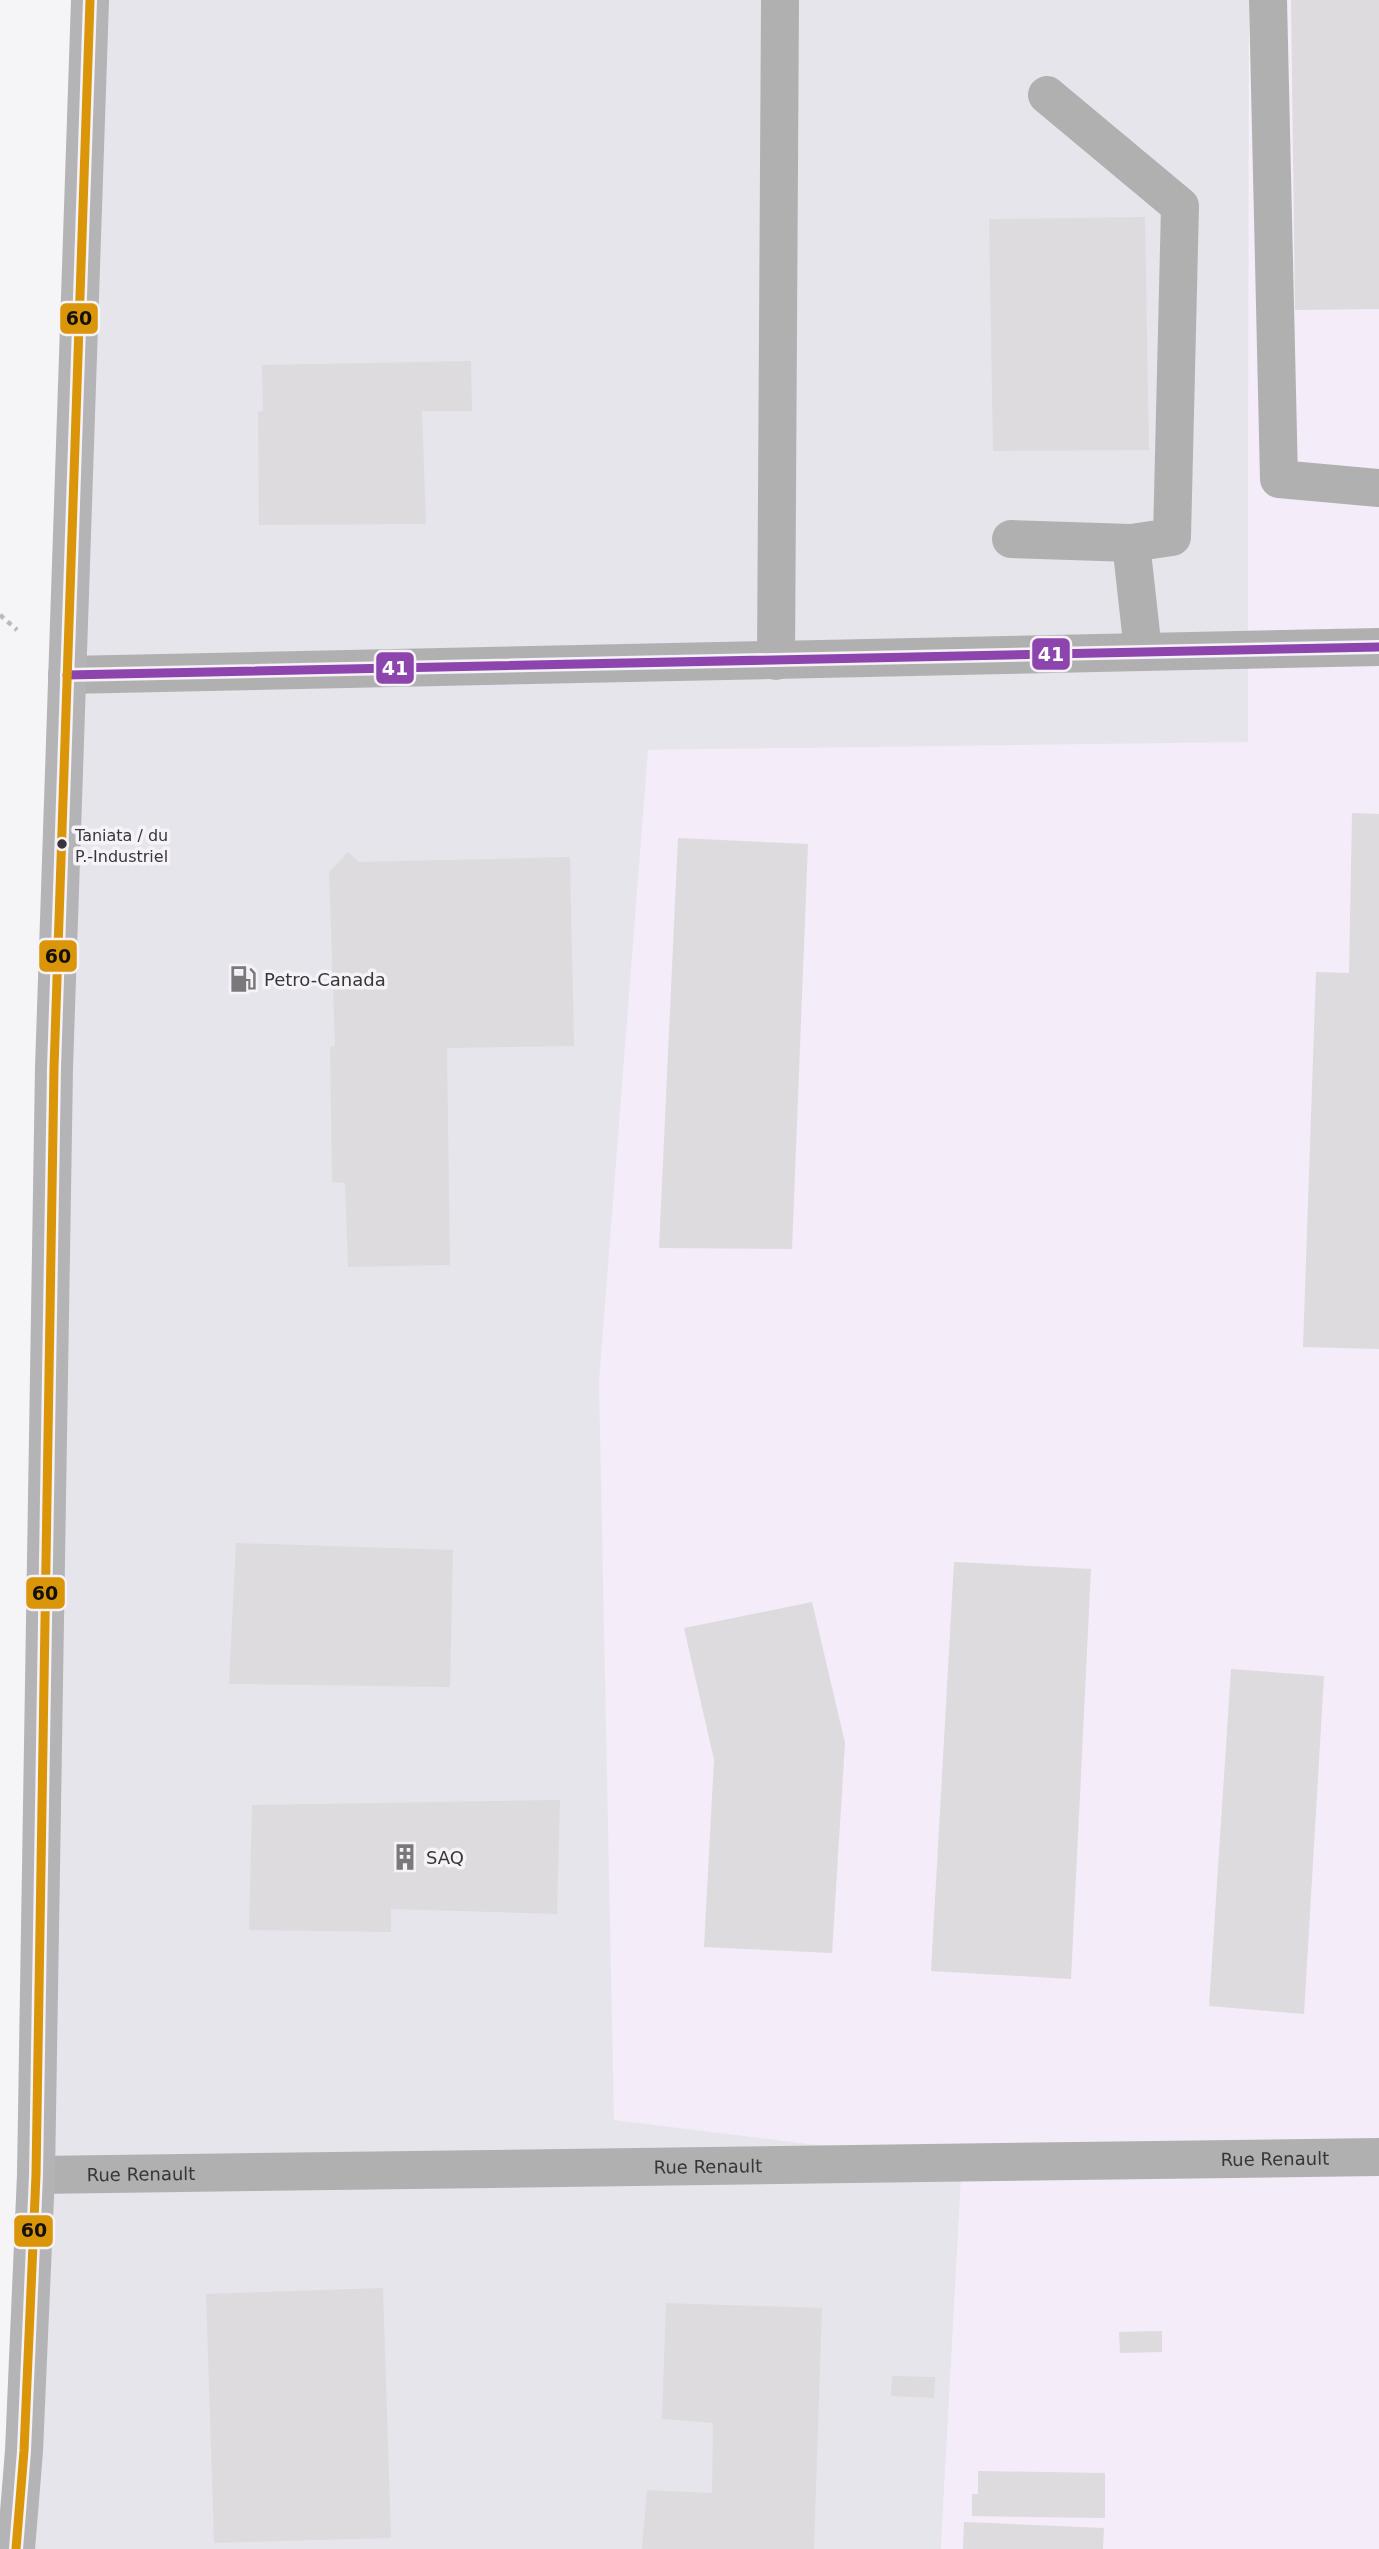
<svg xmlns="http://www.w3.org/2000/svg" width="1379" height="2549" font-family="'DejaVu Sans',sans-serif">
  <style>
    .built { fill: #e7e5ec }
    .industrial { fill: #f4ecf8 }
    .building { fill: #dddbdd }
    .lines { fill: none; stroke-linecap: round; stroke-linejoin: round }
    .path { stroke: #bab9bb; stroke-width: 4.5; stroke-dasharray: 5 5; stroke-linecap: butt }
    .minor { stroke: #b1b0b1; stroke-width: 38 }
    .major { stroke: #b4b3b5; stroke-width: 38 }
    .bus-1-casing { stroke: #f5f3f8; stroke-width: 14 }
    .bus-2-casing { stroke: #f5f3f8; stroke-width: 14 }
    .bus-1 { stroke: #8e44ad; stroke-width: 9 }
    .bus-2 { stroke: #da9508; stroke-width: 9 }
    .bus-dot { fill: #373638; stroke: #f5f3f8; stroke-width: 2.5 }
    .labels { text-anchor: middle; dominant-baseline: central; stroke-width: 7; stroke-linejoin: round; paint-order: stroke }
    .bus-label { font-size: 16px; fill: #373638; stroke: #f5f3f8; text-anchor: start }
    .poi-label { font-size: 18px; fill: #373638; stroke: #f5f3f8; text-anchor: start }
    .street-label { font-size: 18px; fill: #373638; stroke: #f5f3f8 }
    .line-badge { stroke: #f5f3f8; stroke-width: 2.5 }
    .badge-label { font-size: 19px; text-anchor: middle; font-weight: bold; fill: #fff }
    .pale-badge-label { font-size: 19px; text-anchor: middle; font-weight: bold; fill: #111 }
  </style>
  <rect width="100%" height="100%" fill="#f5f4f7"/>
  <!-- built -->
  <path class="built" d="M108 0H1249L1248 743 648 750 614 2119 962 2163 941 2549H14Z"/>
  <!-- industrial -->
  <path class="industrial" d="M1250 0H1379V2549H941L962 2163 614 2120 599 1382 648 750 1248 742Z"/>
  <!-- building -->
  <path class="building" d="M1291 0H1379V309L1295 310Z
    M1145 217 1149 450 993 451 989 219Z
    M471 361 472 411H422L426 524 259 525 258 412 263 411 262 365Z
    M1352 813 1379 814V1349L1303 1347 1316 972 1349 973Z
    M678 838 808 844 792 1249 659 1248Z
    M348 852 359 862 570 857 574 1046 447 1048 450 1265 348 1267 345 1183 332 1182 330 1047 335 1046 329 872Z
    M236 1543 453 1550 450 1687 229 1684Z
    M954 1562 1091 1569 1071 1979 931 1971Z
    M812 1602 845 1743 832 1953 704 1947 714 1760 684 1628Z
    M1231 1669 1324 1676 1304 2014 1209 2006Z
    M560 1800 557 1914 391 1909V1932L249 1930 252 1805Z
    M383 2288 391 2538 214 2543 206 2294Z
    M666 2303 822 2308 814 2549H642L647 2490 712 2493 713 2423 662 2419Z
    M1162 2331V2352L1120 2353 1119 2332Z
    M892 2376 935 2377 934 2398 891 2396Z
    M978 2471 1105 2473V2518L972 2516V2494H978Z
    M964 2522 1104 2528 1103 2549H963Z"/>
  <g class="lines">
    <!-- path -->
    <path class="path" d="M0 615 17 630"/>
    <!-- minor -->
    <g class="minor">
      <path d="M1268 0 1279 479 1379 488"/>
      <path d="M1047 95 1180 206 1172 537 1131 543 1143 651"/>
      <path d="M1011 539 1131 543"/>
      <path d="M776 661 780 0"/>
      <path d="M67 675 1379 647"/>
      <path id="s1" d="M36 2175 1379 2157"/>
    </g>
    <!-- major -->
    <path class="major" d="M16 2549 24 2451 36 2175 54 1068 90 0"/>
    <defs>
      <path id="bus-1" d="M67 675 1379 647"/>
      <path id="bus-2" d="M16 2549 24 2451 36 2175 54 1068 90 0"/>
    </defs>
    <!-- bus-1 casing -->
    <use href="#bus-1" class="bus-1-casing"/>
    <!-- bus-2 casing -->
    <use href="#bus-2" class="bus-2-casing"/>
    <!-- bus-1 -->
    <use href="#bus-1" class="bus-1"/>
    <!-- bus-2 -->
    <use href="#bus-2" class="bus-2"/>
  </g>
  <!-- icons -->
  <defs>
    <symbol id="fuel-bare" viewBox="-9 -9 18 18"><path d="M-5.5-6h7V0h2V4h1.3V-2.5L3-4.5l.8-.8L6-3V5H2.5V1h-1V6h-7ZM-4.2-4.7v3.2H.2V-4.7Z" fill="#7a787b" stroke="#f5f3f8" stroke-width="2.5" paint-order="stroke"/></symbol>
    <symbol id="building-bare" viewBox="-9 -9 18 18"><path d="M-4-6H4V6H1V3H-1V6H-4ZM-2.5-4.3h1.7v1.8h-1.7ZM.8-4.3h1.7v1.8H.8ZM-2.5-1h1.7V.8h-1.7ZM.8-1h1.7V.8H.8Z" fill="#7a787b" stroke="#f5f3f8" stroke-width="2.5" paint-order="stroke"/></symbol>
  </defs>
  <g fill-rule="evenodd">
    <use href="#fuel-bare" x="224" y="960" width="38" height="38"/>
    <use href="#building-bare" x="386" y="1838" width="38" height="38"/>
  </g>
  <!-- markers -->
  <circle class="bus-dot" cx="62" cy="844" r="6"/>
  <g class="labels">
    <!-- bus labels -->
    <g class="bus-label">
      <text x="75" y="835">Taniata / du<tspan x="75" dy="21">P.-Industriel</tspan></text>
    </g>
    <!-- poi labels -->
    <g class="poi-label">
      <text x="264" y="979">Petro-Canada</text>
      <text x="426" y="1857">SAQ</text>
    </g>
    <!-- street labels -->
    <g class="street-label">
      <text stroke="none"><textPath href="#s1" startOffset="1239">Rue Renault</textPath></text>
      <text stroke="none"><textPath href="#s1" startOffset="672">Rue Renault</textPath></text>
      <text stroke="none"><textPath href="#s1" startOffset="105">Rue Renault</textPath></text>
    </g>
  </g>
  <g class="line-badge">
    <rect x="59" y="302" width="40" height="33" rx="7" fill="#da9508"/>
    <rect x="1031" y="637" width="40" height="34" rx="7" fill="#8e44ad"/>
    <rect x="375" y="651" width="40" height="34" rx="7" fill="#8e44ad"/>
    <rect x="38" y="939" width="40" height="34" rx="7" fill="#da9508"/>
    <rect x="25" y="1576" width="41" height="34" rx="7" fill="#da9508"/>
    <rect x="13" y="2214" width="41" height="34" rx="7" fill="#da9508"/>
  </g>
  <g class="badge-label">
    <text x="1051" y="661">41</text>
    <text x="395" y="675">41</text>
  </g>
  <g class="pale-badge-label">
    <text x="79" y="325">60</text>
    <text x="58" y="963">60</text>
    <text x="45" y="1600">60</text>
    <text x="34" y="2237">60</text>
  </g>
</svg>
